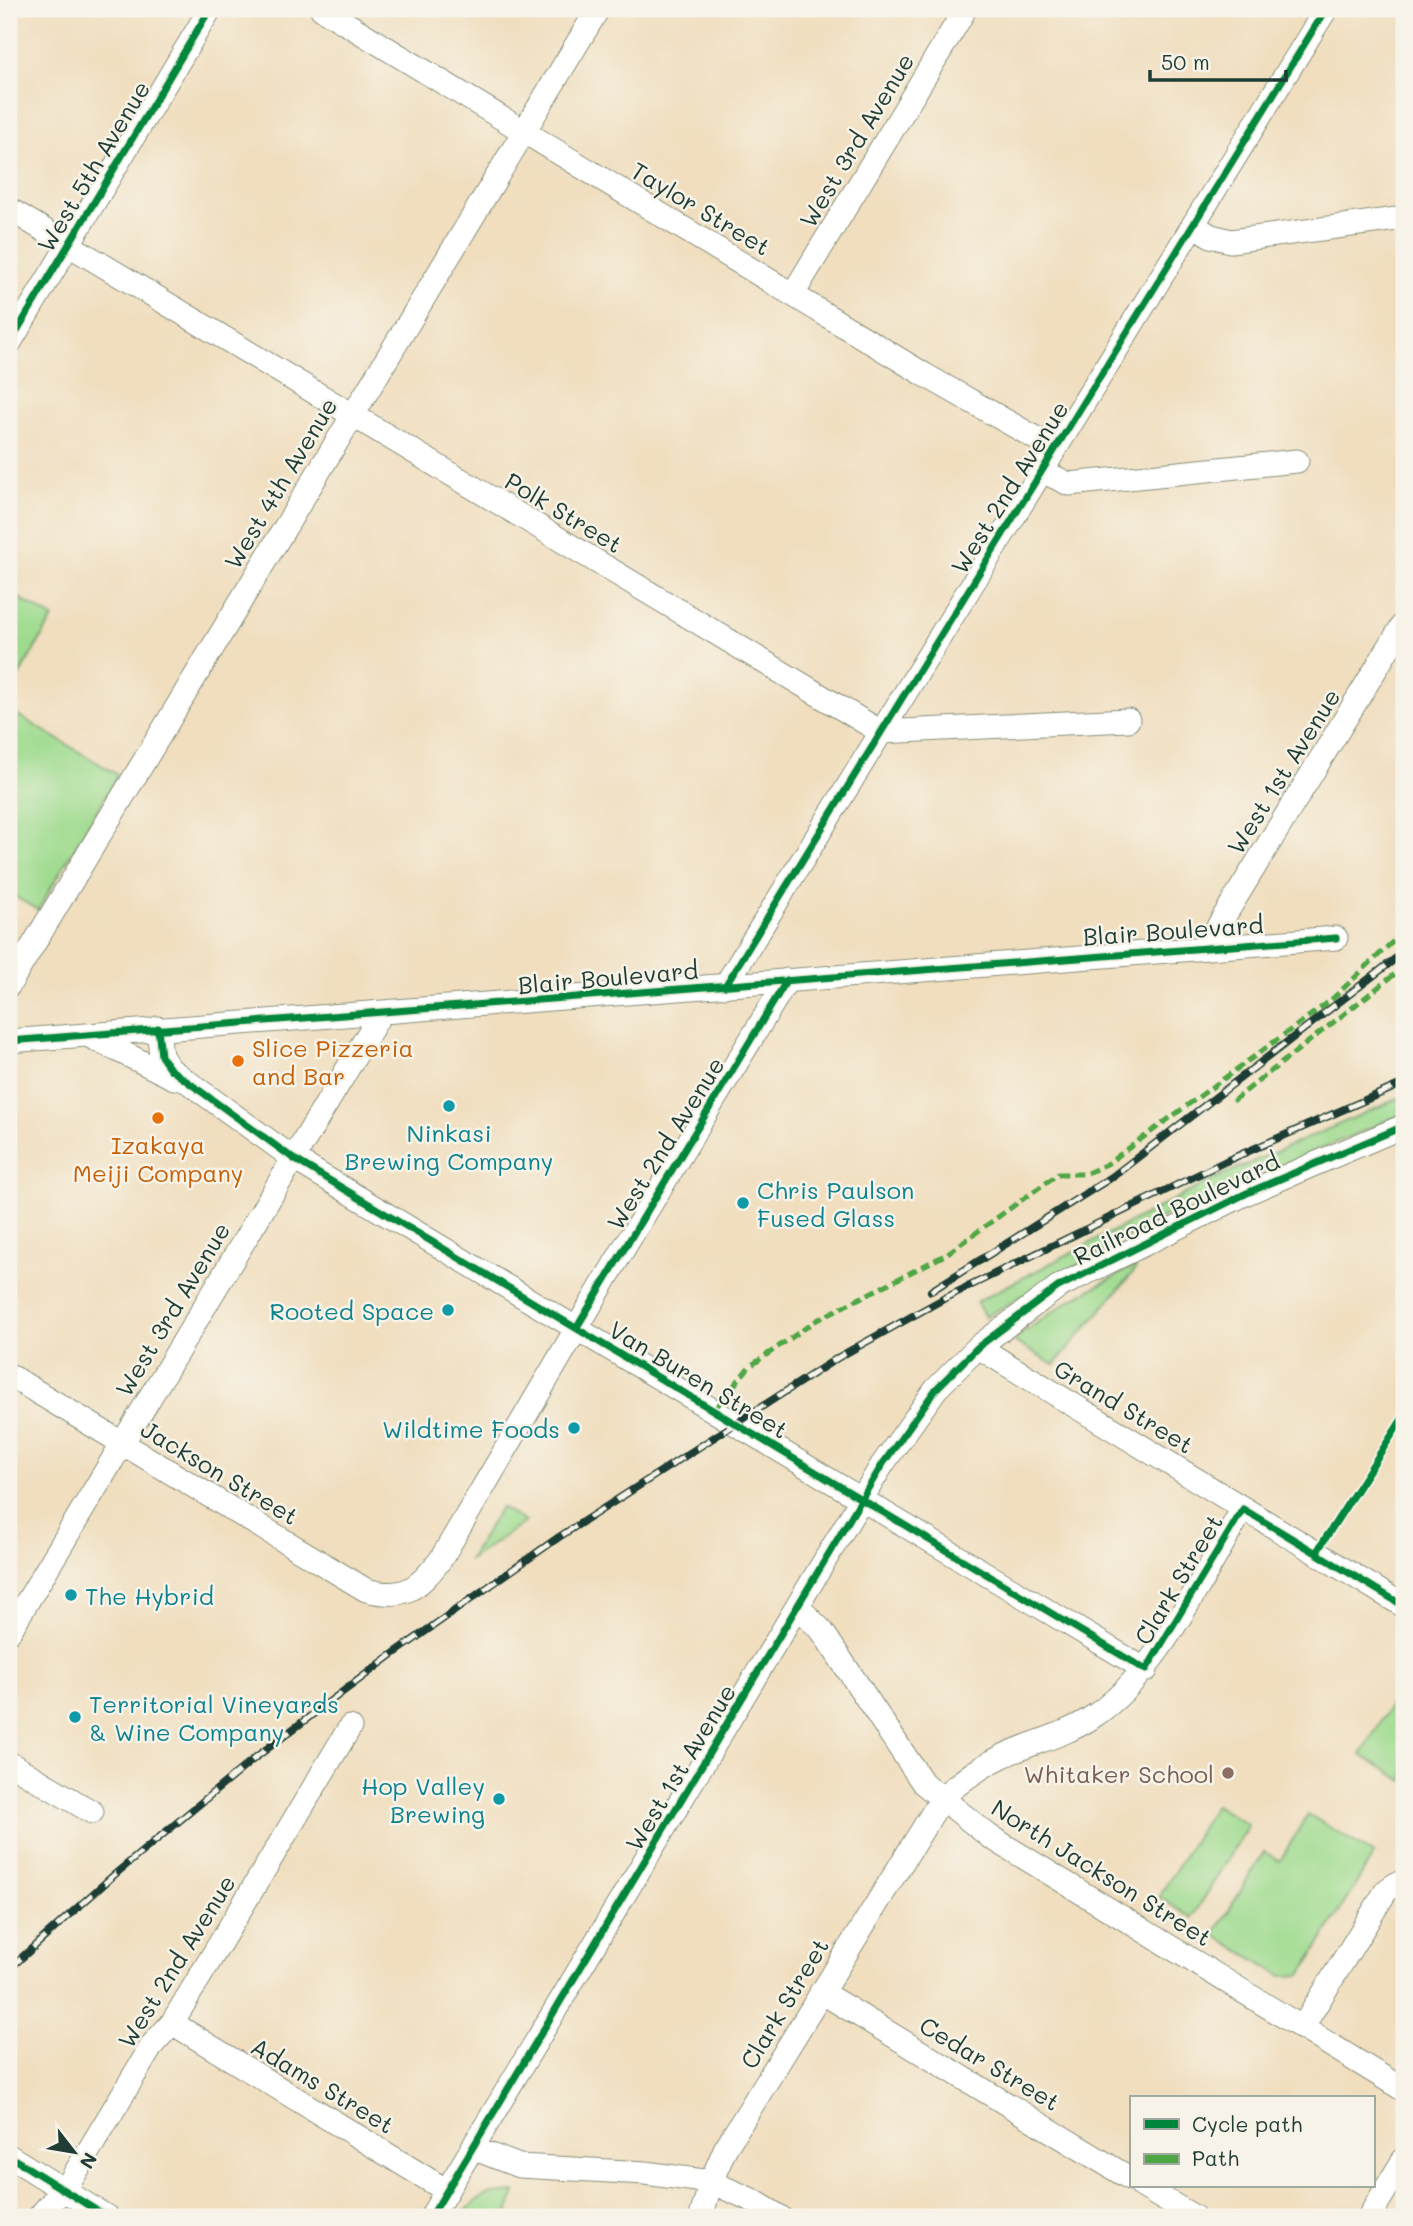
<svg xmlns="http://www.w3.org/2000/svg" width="1413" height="2226" font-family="Mali,sans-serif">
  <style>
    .green { fill: #9fdb8f; stroke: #5f8c62; stroke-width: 2 }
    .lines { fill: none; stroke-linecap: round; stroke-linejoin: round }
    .minor-casing { stroke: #888e79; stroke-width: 25 }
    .minor { stroke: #fff; stroke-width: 23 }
    .rail-casing { stroke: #1f3d34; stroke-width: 8 }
    .rail { stroke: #f7f3e8; stroke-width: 5; stroke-dasharray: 16; stroke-linecap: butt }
    .quiet { stroke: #4fa644; stroke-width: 5; stroke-dasharray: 10 5; stroke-linecap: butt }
    .cycleway-casing { stroke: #f7f3e8; stroke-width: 11 }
    .cycleway { stroke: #00873e; stroke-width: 7 }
    .food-dot { fill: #e8710a; stroke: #f7f3e8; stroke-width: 2.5 }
    .culture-dot { fill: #0f9aa8; stroke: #f7f3e8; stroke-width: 2.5 }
    .education-dot { fill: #8d6e63; stroke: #f7f3e8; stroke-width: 2.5 }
    .labels { text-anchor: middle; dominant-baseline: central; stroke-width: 5; stroke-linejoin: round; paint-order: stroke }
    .street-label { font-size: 24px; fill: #1f3d34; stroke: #f7f3e8 }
    .food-label { font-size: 24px; fill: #c56008; stroke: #f7f3e8; text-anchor: start }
    .culture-label { font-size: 24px; fill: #0d838f; stroke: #f7f3e8; text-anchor: start }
    .education-label { font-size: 24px; fill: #785e54; stroke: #f7f3e8; text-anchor: end }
  </style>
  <rect width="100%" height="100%" fill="#f7f3e8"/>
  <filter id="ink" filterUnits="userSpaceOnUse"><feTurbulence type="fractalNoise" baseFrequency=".0143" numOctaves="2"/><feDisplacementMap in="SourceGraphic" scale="14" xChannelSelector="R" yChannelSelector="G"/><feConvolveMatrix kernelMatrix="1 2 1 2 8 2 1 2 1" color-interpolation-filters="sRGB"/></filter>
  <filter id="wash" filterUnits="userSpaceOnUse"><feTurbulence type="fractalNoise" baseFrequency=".00686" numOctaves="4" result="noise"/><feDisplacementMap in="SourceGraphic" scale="28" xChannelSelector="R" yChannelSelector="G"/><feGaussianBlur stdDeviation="1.57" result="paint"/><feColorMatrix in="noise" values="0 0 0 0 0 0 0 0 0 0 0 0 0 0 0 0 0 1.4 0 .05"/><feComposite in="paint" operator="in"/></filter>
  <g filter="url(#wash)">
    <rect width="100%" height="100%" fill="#f0debe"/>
    <!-- green -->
    <path class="green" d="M9 592 53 618 9 692Z
      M9 710 118 775 38 910 9 893Z
      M1404 1096V1114L1186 1205 985 1317 976 1302 1220 1176Z
      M1134 1266 1136 1269 1054 1365 1015 1342 1017 1337 1067 1302Z
      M501 1507 525 1522 468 1561Z
      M1404 1683V1781L1361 1755Z
      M1215 1805 1248 1825 1192 1918 1159 1897Z
      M1308 1814 1374 1854 1301 1975 1282 1976 1214 1935 1264 1852 1280 1861Z
      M515 2192 508 2217H462C478 2193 488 2194 515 2192Z"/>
  </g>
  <g filter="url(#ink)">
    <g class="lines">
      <defs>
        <path id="minor" d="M322 9 925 375 1055 449
          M9 209 881 732 1128 720
          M1193 225 1211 236 1231 241 1404 218
          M793 294 963 13
          M9 344 210 9
          M1042 471 1069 484 1297 461
          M1206 946 1404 623
          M9 985 598 9
          M725 986 1326 9
          M158 1028 161 1056 170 1069 294 1159 1146 1670
          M89 1036 174 1078
          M9 1041 1336 938
          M978 1347 1404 1606
          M9 1375 366 1590C404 1600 418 1589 441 1559L624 1248 787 980
          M798 1607 822 1631 923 1783 989 1836 1404 2090
          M9 1632 381 1013
          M9 1763 92 1812
          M821 1992 1131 2179
          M172 2023 447 2191
          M1302 2028 1386 1891 1396 1884 1404 1885
          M473 2148 519 2166 645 2173 711 2182 752 2200 780 2217
          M9 2156 107 2217
          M1142 2186 1194 2217
          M39 2217 71 2180 153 2044 172 2023 350 1727
          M431 2217 882 1465 936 1389 978 1347 1058 1287 1247 1193 1404 1126
          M701 2217 711 2182 725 2149 942 1798C960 1781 980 1767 1003 1756 1032 1742 1064 1736 1091 1718 1157 1676 1202 1576 1243 1509
          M1369 2217 1404 2159"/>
      </defs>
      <!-- minor casing -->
      <use href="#minor" class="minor-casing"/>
      <!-- minor -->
      <use href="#minor" class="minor"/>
      <defs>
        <path id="rail" d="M931 1291 1112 1177 1404 952
          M9 1969 114 1875 256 1757 389 1657 559 1537 839 1357 945 1298 1226 1161 1404 1083"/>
      </defs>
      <!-- rail casing -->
      <use href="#rail" class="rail-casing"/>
      <!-- rail -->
      <use href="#rail" class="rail"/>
      <!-- quiet -->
      <path class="quiet" d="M1233 1101 1404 967
        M714 1410 749 1367 817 1320 945 1255 1058 1174H1085L1107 1164 1330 1001 1404 931"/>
      <defs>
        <path id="cycleway" d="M9 344 210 9
          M725 986 1326 9
          M158 1028 161 1056 170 1069 294 1159 1146 1670 1243 1509 1404 1606
          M9 1041 1336 938
          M577 1327 787 980
          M1316 1553 1404 1416
          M9 2156 107 2217
          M431 2217 882 1465 936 1389 978 1347 1058 1287 1247 1193 1404 1126"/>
      </defs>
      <!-- cycleway casing -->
      <use href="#cycleway" class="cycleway-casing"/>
      <!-- cycleway -->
      <use href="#cycleway" class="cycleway"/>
    </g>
  </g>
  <!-- markers -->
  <g class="food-dot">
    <circle cx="238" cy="1061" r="7"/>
    <circle cx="158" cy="1118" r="7"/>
  </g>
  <g class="culture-dot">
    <circle cx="449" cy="1106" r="7"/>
    <circle cx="743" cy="1203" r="7"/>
    <circle cx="448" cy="1310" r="7"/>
    <circle cx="574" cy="1428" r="7"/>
    <circle cx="71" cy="1595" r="7"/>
    <circle cx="75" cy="1717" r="7"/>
    <circle cx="499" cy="1799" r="7"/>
  </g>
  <circle class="education-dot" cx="1228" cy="1773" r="7"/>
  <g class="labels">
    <!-- street labels -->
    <g class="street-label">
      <text transform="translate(856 140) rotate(-59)">West 3rd Avenue</text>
      <text transform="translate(93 166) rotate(-59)">West 5th Avenue</text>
      <text transform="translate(701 208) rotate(31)">Taylor Street</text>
      <text transform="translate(280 483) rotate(-59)">West 4th Avenue</text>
      <text transform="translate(1009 487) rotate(-58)">West 2nd Avenue</text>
      <text transform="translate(564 512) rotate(31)">Polk Street</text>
      <text transform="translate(1283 771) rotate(-58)">West 1st Avenue</text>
      <text transform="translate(1173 930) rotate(-4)">Blair Boulevard</text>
      <text transform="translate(608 977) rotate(-5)">Blair Boulevard</text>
      <text transform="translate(665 1143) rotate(-58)">West 2nd Avenue</text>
      <text transform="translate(1176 1208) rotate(-26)">Railroad Boulevard</text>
      <text transform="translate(172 1309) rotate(-59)">West 3rd Avenue</text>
      <text transform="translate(699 1379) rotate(31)">Van Buren Street</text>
      <text transform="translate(1124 1406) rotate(31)">Grand Street</text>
      <text transform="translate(220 1472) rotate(31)">Jackson Street</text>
      <text transform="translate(1178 1579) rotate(-59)">Clark Street</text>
      <text transform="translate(680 1767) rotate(-59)">West 1st Avenue</text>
      <text transform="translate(1102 1872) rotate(32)">North Jackson Street</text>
      <text transform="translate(176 1961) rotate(-58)">West 2nd Avenue</text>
      <text transform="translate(784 2003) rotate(-59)">Clark Street</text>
      <text transform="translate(990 2063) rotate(31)">Cedar Street</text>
      <text transform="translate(323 2085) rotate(31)">Adams Street</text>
    </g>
    <!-- food labels -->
    <g class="food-label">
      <text x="252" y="1047">Slice Pizzeria<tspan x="252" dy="28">and Bar</tspan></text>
      <text x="158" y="1144" text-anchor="middle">Izakaya<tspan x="158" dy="28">Meiji Company</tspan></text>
    </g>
    <!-- culture labels -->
    <g class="culture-label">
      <text x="449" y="1132" text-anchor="middle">Ninkasi<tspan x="449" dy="28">Brewing Company</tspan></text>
      <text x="757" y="1189">Chris Paulson<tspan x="757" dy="28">Fused Glass</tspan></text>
      <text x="434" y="1310" text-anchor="end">Rooted Space</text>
      <text x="560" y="1428" text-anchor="end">Wildtime Foods</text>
      <text x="85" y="1595">The Hybrid</text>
      <text x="89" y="1703">Territorial Vineyards<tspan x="89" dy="28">&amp; Wine Company</tspan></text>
      <text x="485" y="1785" text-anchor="end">Hop Valley<tspan x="485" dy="28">Brewing</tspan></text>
    </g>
    <!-- education labels -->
    <g class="education-label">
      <text x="1214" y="1773">Whitaker School</text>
    </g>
  </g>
  <!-- margin -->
  <rect width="1413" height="2226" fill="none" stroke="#f7f3e8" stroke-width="35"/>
  <!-- legend -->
  <rect x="1130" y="2096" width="245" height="91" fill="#f7f3e8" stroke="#a1aaa0" stroke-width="2"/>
  <rect x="1144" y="2119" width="35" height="10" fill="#00873e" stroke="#a1aaa0" stroke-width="2"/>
  <text x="1192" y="2132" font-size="21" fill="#1f3d34">Cycle path</text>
  <rect x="1144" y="2154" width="35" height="10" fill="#4fa644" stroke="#a1aaa0" stroke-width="2"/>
  <text x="1192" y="2166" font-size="21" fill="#1f3d34">Path</text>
  <!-- north arrow -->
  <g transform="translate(74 2152) rotate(121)" stroke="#f7f3e8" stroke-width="5" paint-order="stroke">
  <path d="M0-5L12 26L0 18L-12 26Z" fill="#1f3d34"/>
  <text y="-10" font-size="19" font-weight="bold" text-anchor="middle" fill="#1f3d34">N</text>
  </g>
  <!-- scale -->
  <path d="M1150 70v10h136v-10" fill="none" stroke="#1f3d34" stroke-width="3.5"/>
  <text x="1161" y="70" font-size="21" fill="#1f3d34" stroke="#f7f3e8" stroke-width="5" paint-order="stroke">50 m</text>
</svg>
